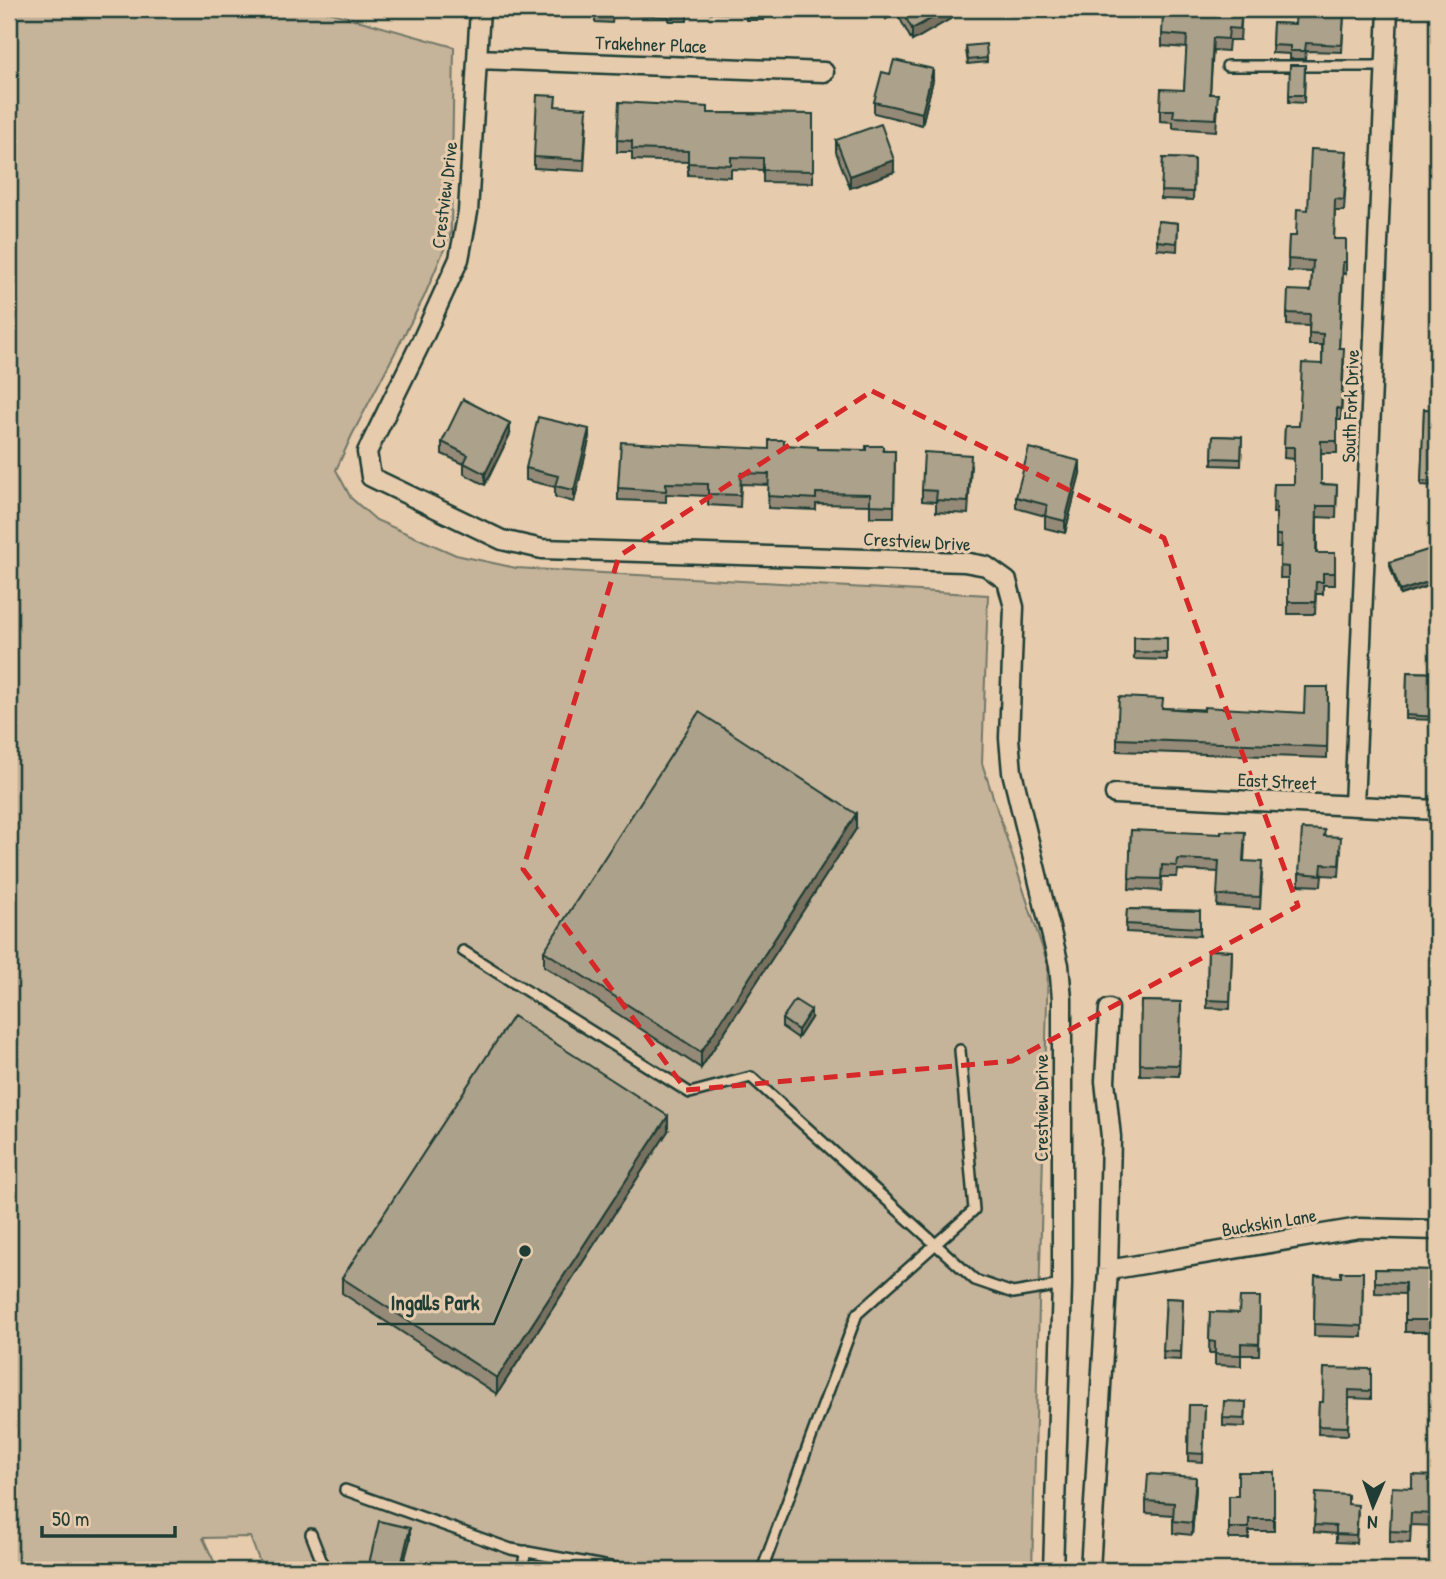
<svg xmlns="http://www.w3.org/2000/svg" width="1446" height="1579" font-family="'Patrick Hand',sans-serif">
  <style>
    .green { fill: #c5b39a; stroke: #727867; stroke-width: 2 }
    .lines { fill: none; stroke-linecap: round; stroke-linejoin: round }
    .lane-casing { stroke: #1f3d34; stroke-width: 14 }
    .street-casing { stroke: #1f3d34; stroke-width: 23 }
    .lane { stroke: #e6cbad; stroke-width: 9 }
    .street { stroke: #e6cbad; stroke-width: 18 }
    .wall { fill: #948a77; stroke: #1f3d34; stroke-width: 2 }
    .shaded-wall { fill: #787161; stroke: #1f3d34; stroke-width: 2 }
    .building { fill: #aca18a; stroke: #1f3d34; stroke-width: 2 }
    .marked { fill: none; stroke: #d62828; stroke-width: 5; stroke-dasharray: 14 9; stroke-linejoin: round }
    .labels { text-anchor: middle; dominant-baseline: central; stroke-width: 6; stroke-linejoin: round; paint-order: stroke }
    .street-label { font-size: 19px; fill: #1f3d34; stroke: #e6cbad }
    .leader { fill: none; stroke: #1f3d34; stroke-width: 2.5 }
    .callout-dot { fill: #1f3d34; stroke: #e6cbad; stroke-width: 2.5 }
    .callout-label { font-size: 21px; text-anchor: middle; font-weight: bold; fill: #1f3d34; stroke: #e6cbad; stroke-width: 6; stroke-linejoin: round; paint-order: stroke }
  </style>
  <rect width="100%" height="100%" fill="#e6cbad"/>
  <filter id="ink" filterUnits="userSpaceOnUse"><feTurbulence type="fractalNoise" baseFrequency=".0143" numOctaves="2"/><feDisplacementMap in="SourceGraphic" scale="14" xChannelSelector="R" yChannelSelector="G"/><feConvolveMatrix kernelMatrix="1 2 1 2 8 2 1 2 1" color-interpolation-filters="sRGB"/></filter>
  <g filter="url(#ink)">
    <!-- green -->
    <path class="green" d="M9 9H318L454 47 451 233 424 297 352 435 336 470 351 498 376 520 456 555 516 568 988 595 982 763 1048 965 1032 1570H263L250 1537 203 1538 218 1570H9Z"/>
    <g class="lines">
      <defs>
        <path id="lane" d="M1227 66H1385
          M463 951 690 1093 751 1077 975 1280 1013 1293 1062 1285
          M345 1490 511 1549 626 1570
          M311 1534 325 1570
          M522 1570 526 1551
          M762 1570 857 1314 974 1210 960 1050"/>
        <path id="street" d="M480 9 468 212 459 259 423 338 367 452 371 477 502 540 542 549 964 562 986 566 1007 581 1014 607 1009 738 1012 772 1059 965 1062 999V1285L1053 1570
          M477 59 824 72
          M1115 794 1437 810
          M1354 806 1388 9
          M1108 1270 1359 1228 1437 1230
          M1090 1570 1108 1270 1111 1137 1105 1081 1109 1009"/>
      </defs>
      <!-- lane casing -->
      <use href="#lane" class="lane-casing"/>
      <!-- street casing -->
      <use href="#street" class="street-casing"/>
      <!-- lane -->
      <use href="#lane" class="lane"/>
      <!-- street -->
      <use href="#street" class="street"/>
    </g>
    <!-- wall -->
    <path class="wall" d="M526 9H561V16L526 15Z
      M595 9H795V10H764V20H746V14L687 12V21H669V17L613 14 612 23 595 22Z
      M881 9H952V18L912 41 897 13 886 19Z
      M1242 9 1240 40H1229L1228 51 1213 50 1210 94 1218 106 1216 131 1173 128V122L1160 121V110L1184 90 1187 48 1162 46V34L1181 14Z
      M1344 13 1342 52 1306 51 1305 59H1290V54L1272 53 1273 23 1295 24Z
      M966 50 987 58V62L968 64Z
      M1305 65 1304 103 1289 102V95Z
      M890 74 933 80 922 125 874 113V102Z
      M708 113 813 114V183L763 182V170L731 169V177L688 175V162L632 160V152H617V140Z
      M587 120 584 171 534 168V157Z
      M836 140 894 172 850 188 836 152Z
      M1163 158 1194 159 1193 200 1161 199Z
      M1347 162 1344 211H1335L1334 239H1346V274L1343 273 1339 348 1344 360 1341 420H1337V453H1321V484L1337 485 1336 518 1317 517V553H1335V585H1323V594H1316L1315 614H1288V578H1280L1281 547H1276V513H1273L1274 484H1294V459L1284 458 1285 426H1299L1322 364V345H1309V326L1287 325V313L1311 291 1312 272 1288 271 1289 236H1296L1308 210Z
      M1158 221 1178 223 1177 251 1157 249Z
      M1424 409 1437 410V486L1421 485Z
      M510 434 485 485 464 474V464L442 454V442Z
      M1213 436 1242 437 1241 466 1212 465Z
      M589 440 574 502 555 497V487L526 480V468Z
      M784 445 818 449 895 451 894 517H870V505L816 504V510L768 508 769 485 741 484 740 507 708 505V496L666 494V502L618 500V488Z
      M971 466 968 514 936 512V502L922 501V490Z
      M1080 473 1065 533 1045 528V516L1016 508V497Z
      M1437 547V583L1400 595 1390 566V562Z
      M1134 637 1167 638V660L1134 659Z
      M1407 672 1437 673V720L1406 719Z
      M1328 687 1327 758 1117 751V739L1163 708 1304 713Z
      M856 829 701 1068 544 966V951Z
      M1131 830 1245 844 1244 861 1262 874 1260 909 1217 906 1219 872 1178 870 1177 877H1162L1161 891 1129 889Z
      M1325 836 1341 849 1339 876 1322 875 1321 886 1299 885V873Z
      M1127 909 1200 911V936L1126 932Z
      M1208 950 1232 951 1230 1009 1207 1008Z
      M1141 1001 1181 1002 1179 1076 1140 1075Z
      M811 1018 798 1038 782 1027V1019Z
      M668 1131 497 1394 342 1293V1278Z
      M1375 1269 1437 1270V1332H1405V1294L1375 1293Z
      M1363 1272 1362 1337 1314 1336 1315 1276 1341 1277Z
      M1166 1298 1183 1299 1181 1360 1163 1359Z
      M1260 1309 1259 1355H1241V1366L1215 1365V1353H1209L1210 1312 1239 1313Z
      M1371 1369V1399L1349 1398 1348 1435 1318 1434 1319 1402H1323Z
      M1246 1402 1245 1427 1223 1426V1418Z
      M1189 1405H1205L1203 1462 1188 1461Z
      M1274 1472V1531H1249V1539H1229V1496H1238Z
      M1437 1476V1526L1411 1525 1410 1543 1390 1542V1531L1412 1488Z
      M1196 1489 1192 1535 1173 1533V1515L1146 1513V1501Z
      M1348 1504 1358 1512 1356 1543 1336 1542V1534L1314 1532V1525Z"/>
    <!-- shaded-wall -->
    <path class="shaded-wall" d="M886 9H897V13L886 19Z
      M949 9H952V18L912 41V29Z
      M933 69V80L922 125V113Z
      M894 160V172L850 188V176Z
      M510 423V434L485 485V474Z
      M589 429V440L574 502V490Z
      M1080 461V473L1065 533V521Z
      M1437 579V583L1400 595V591Z
      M856 814V829L701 1068V1052Z
      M811 1010V1018L798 1038V1030Z
      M668 1116V1131L497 1394V1378Z
      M1196 1477V1489L1192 1535V1523Z
      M410 1528V1540L402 1570H400Z"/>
    <!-- building -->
    <path class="building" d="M595 9H613L612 11H595Z
      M669 9H687V10Z
      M901 9H949L912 29Z
      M1182 9H1242L1240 29 1229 28 1228 39 1213 38 1210 94H1218L1216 119 1173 117 1174 110H1160L1161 89 1184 90 1187 36 1162 34 1163 13 1181 14Z
      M1296 11 1344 13 1342 45 1306 43 1305 51H1290V46L1272 45 1273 23 1295 24Z
      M986 44 987 58 968 60 966 46Z
      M894 60 933 69 922 113 874 102 882 72 890 74Z
      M1290 65H1305L1304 95H1289Z
      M537 95 556 96 555 106 587 108 584 160 534 157Z
      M619 102 708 107V113L813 114V171L763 170V158L731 157V165L688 163V151L632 149V141L617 140Z
      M881 124 894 160 850 176 836 140Z
      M1311 149 1347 151 1344 200 1335 199 1334 239H1346V262H1343L1339 348H1344L1341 409 1337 408V441H1321V484L1337 485 1336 506H1317L1316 553H1335V573H1323V582H1316L1315 602H1288V567L1280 566 1281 535H1276V502H1273L1274 484H1294V447H1284L1285 426H1299L1302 363 1322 364 1323 334 1309 333 1310 314 1287 313 1288 290 1311 291 1313 261 1288 259 1289 236H1296L1297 209 1308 210Z
      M1163 158 1194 159 1193 192 1161 191Z
      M1158 221 1178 223 1177 243 1157 241Z
      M463 399 510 423 485 474 464 463 468 455 442 442Z
      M1424 409 1437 410V482L1421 481Z
      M538 417 589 429 574 490 555 486 558 476 526 468Z
      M1213 436 1242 437 1241 459 1212 458Z
      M769 440H784V445L818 447V449L866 450V446H883V451H895L894 506 870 505V494L816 493V499L768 496 769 474 741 473 740 495 708 494V484L666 483V491L618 488 621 442 769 449Z
      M1029 448 1080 461 1065 521 1045 516 1047 505 1016 497Z
      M924 452 971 455 968 502 936 500 937 491 922 490Z
      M1437 547V579L1400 591 1390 562Z
      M1134 637 1167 638V653L1134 652Z
      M1407 672 1437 673V717L1406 715Z
      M1305 687H1328L1327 747 1117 739 1119 697 1163 699 1162 708 1204 711V707L1304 713Z
      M699 712 856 814 701 1052 544 951Z
      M1302 829 1325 830 1324 836 1341 837 1339 865 1322 864 1321 875 1299 873Z
      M1131 830 1221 834V831L1245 832 1243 861 1262 862 1260 897 1217 895 1219 861 1178 859 1177 866 1162 865 1161 879 1129 878Z
      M1127 909 1200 911V928L1126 924Z
      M1208 950 1232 951 1230 1001 1207 1000Z
      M795 1000 811 1010 798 1030 782 1019Z
      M1141 1001 1181 1002 1179 1065 1140 1064Z
      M513 1016 668 1116 497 1378 342 1278Z
      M1375 1269 1437 1270V1320H1405V1283L1375 1282Z
      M1341 1272H1363L1362 1326 1314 1324 1315 1276 1341 1277Z
      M1240 1297H1260L1259 1344 1241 1343V1355L1215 1354V1342L1209 1341 1210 1312 1239 1313Z
      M1166 1298 1183 1299 1181 1352 1163 1351Z
      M1324 1368 1371 1369V1391L1349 1390 1348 1427 1318 1426 1319 1402H1323Z
      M1224 1401 1246 1402 1245 1419 1223 1418Z
      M1189 1405H1205L1203 1454 1188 1453Z
      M1238 1472H1274V1519H1249V1528H1229V1496H1238Z
      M1148 1474 1196 1477 1192 1523 1173 1521 1174 1503 1146 1501Z
      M1412 1475 1437 1476V1514L1411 1513 1410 1532 1390 1531 1392 1487 1412 1488Z
      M1316 1493 1348 1495V1504L1358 1505 1356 1535 1336 1534V1526L1314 1525Z
      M379 1521 410 1528 400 1570H365L366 1568H368Z"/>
  </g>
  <!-- marked area -->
  <path class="marked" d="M872 391 1164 538 1298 906 1012 1061 686 1090 523 869 619 556Z"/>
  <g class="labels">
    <!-- street labels -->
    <g class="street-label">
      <text transform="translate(651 44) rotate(2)">Trakehner Place</text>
      <text transform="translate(444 195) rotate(-83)">Crestview Drive</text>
      <text transform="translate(1350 406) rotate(-88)">South Fork Drive</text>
      <text transform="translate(917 541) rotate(3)">Crestview Drive</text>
      <text transform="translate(1277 781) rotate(3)">East Street</text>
      <text transform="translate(1041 1108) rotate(-90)">Crestview Drive</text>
      <text transform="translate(1269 1222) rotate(-9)">Buckskin Lane</text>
    </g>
  </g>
  <!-- callouts -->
  <path class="leader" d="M525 1251L494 1324H377"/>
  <circle class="callout-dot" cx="525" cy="1251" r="7"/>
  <g class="callout-label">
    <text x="435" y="1310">Ingalls Park</text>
  </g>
  <!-- margin -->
  <rect width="1446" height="1579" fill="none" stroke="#e6cbad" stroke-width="35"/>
  <rect x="18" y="18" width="1411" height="1544" fill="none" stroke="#1f3d34" stroke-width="2.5" filter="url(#ink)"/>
  <!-- north arrow -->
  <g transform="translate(1373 1506) rotate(182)" stroke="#e6cbad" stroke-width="5" paint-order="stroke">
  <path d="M0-5L12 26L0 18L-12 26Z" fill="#1f3d34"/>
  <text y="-10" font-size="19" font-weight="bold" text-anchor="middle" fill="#1f3d34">N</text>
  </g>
  <!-- scale -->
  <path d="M42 1526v10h133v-10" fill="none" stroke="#1f3d34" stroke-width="3.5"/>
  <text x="52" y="1526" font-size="21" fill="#1f3d34" stroke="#e6cbad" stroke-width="5" paint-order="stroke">50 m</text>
</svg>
